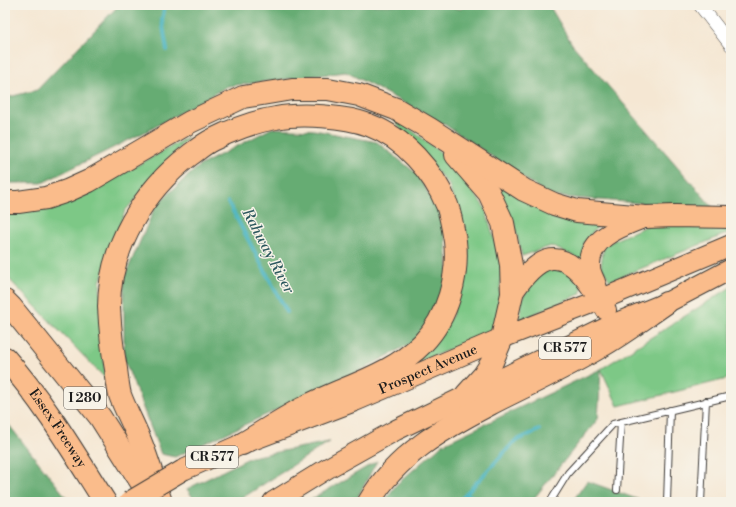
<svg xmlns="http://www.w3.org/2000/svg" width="736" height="507" font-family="'Libre Bodoni',serif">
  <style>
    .green { fill: #7dc886; stroke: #4c7251 }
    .forest { fill: #66ac73; stroke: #416448 }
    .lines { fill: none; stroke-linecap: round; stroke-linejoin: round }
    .stream { stroke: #44b2c0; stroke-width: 4 }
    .lane-casing { stroke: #3d3a37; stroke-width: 8 }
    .street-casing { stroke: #3d3a37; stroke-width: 14 }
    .primary-casing { stroke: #3d3a37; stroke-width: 22 }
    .highway-casing { stroke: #3d3a37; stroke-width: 24 }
    .lane { stroke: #fff; stroke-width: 6 }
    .street { stroke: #fff; stroke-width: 13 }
    .primary { stroke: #fabc8b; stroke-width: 20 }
    .highway { stroke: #fabc8b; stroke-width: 22 }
    .primary-bridge-casing { stroke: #3d3a37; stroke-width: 22; stroke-linecap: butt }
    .primary-bridge { stroke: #fabc8b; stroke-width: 20 }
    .labels { text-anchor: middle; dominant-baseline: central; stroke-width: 3; stroke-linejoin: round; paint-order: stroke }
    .shield { fill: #f7f3e8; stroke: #5e5c59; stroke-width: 1 }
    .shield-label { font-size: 13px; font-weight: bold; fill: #1c1c1c }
    .street-label { font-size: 14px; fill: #1c1c1c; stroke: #f7f3e8 }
    .water-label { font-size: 15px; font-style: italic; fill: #2c585e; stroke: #f7f3e8 }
  </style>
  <rect width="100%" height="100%" fill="#f7f3e8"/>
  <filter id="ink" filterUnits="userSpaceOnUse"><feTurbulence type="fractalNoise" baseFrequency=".025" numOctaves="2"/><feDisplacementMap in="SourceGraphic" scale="8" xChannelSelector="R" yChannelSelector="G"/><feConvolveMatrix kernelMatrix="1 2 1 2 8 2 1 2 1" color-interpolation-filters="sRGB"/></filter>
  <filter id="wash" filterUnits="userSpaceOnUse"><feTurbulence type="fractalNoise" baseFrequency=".012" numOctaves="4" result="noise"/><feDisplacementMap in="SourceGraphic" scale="16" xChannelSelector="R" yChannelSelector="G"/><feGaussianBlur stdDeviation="0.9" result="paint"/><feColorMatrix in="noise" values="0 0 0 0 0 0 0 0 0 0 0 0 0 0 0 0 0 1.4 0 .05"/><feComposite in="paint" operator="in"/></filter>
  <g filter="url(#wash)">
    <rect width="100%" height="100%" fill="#f5e7d3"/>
    <!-- green -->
    <path class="green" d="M392 115 449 159 485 208 502 265 497 325 491 332 410 366 452 316 468 251 449 185 403 133Z
      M188 137 125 211 100 282 105 378 5 275V212L81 197Z
      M489 177 601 222 584 243 582 260 551 246 522 256 514 223Z
      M653 223 731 228V232L610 281 601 266 604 245Z
      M552 267 573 275 583 285 580 294 520 320 521 302 531 278Z
      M731 287V378L618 406 601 369Z"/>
    <!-- forest -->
    <path class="forest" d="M119 5H437L461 9 465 5H549L572 44 714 209 550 196 444 124 346 72 228 86 153 128 42 183H5V98L37 90Z
      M272 128 314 130 377 142 417 174 445 222 449 284 417 340 350 376 175 457 161 454 124 359V278L156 205 199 166Z
      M601 369 598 419 531 502H384L396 485 443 444Z
      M5 420 70 502H5Z
      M329 442 236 502H196L187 489 251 457Z
      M377 461 355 502H307Z
      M587 481 645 502H572Z"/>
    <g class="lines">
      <!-- stream -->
      <path class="stream" d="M165 5 162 20 167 50
        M228 202 287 312
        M466 494 515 441 539 430
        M459 502 466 494 482 502"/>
    </g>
  </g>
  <g filter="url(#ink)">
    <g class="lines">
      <defs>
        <path id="lane" d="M617 490 621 422
          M550 502 568 473 613 424 731 396
          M667 502 670 410
          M701 502 706 401"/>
        <path id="street" d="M700 5 731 45"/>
        <g id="primary">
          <path d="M512 294C539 253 562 244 592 288"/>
          <path d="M606 310C601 301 598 292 595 282 593 277 590 272 590 267 588 236 624 226 646 217"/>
          <path id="s1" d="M183 470 242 444 355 401 502 338 600 300 731 245"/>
          <path d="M273 502 328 468 396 430 614 324 666 303 731 269"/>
        </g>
        <g id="highway">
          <path d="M456 155 489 193 503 223 511 265 512 294 502 338 491 364 484 375 466 395"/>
          <path d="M5 202H18L46 198 67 191 89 181 190 122 243 97 292 89H328L359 95 396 109 430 129 524 190 554 204 577 211 646 217 675 216 731 217"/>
          <path d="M5 301 11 307 100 417 150 496"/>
          <path id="s2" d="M5 358C44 402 74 453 105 502"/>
          <path d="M161 502C154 481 148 459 139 438 133 423 125 409 120 395 118 387 117 377 116 369 112 348 110 328 109 307 109 247 144 190 190 155 197 150 204 144 212 140 230 131 256 121 276 118 301 113 345 116 369 125 404 138 433 171 447 205 451 216 453 229 455 241 459 276 448 317 423 343 391 376 345 386 305 407 283 418 263 432 242 444"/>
          <path d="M369 502C396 455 444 428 490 404 527 385 565 368 600 347 623 334 644 318 666 303"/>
        </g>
      </defs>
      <!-- lane casing -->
      <use href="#lane" class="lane-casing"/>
      <!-- street casing -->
      <use href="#street" class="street-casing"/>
      <!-- primary casing -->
      <use href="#primary" class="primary-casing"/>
      <!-- highway casing -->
      <use href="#highway" class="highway-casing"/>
      <!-- lane -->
      <use href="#lane" class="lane"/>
      <!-- street -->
      <use href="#street" class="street"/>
      <!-- primary -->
      <use href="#primary" class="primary"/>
      <!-- highway -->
      <use href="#highway" class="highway"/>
      <defs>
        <path id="primary-bridge" d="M129 502 183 470"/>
      </defs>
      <!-- primary-bridge casing -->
      <use href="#primary-bridge" class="primary-bridge-casing"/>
      <!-- primary-bridge -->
      <use href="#primary-bridge" class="primary-bridge"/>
    </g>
  </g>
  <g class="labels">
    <!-- shield labels -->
    <g class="shield">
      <rect x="539" y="337" width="52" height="22" rx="3"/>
      <rect x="64" y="387" width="42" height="22" rx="3"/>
      <rect x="186" y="446" width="52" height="22" rx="3"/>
    </g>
    <g class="shield-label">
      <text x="565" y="348">CR 577</text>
      <text x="85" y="398">I 280</text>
      <text x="212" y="457">CR 577</text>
    </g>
    <!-- street labels -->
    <g class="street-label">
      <text stroke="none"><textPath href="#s1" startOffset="265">Prospect Avenue</textPath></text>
      <text stroke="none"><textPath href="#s2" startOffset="88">Essex Freeway</textPath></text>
    </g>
    <!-- water labels -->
    <g class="water-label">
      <text transform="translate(268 251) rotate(62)">Rahway River</text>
    </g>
  </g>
  <!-- margin -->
  <rect width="736" height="507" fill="none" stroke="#f7f3e8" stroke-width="20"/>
</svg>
